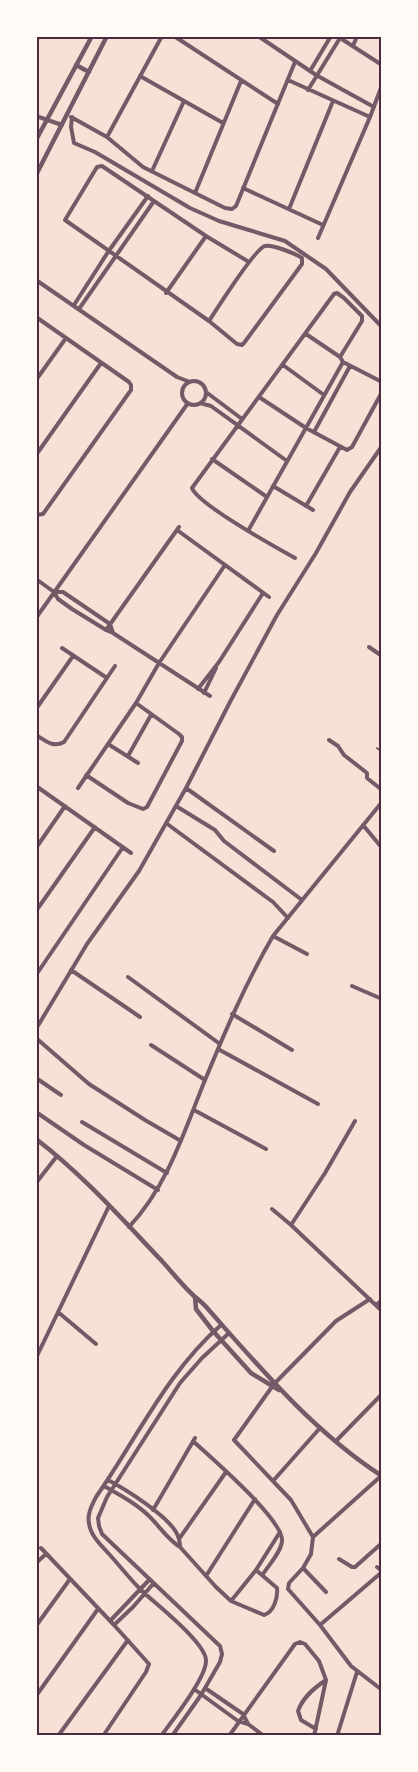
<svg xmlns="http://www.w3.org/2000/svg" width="418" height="1772" font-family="'Titillium Web',sans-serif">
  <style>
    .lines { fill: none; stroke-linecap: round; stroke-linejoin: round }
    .service { stroke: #755966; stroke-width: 2 }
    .minor { stroke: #755966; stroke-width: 4 }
    .tertiary { stroke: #755966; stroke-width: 4.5 }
    .neatline { fill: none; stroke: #4a2c40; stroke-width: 2 }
  </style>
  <rect width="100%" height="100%" fill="#f7e1d7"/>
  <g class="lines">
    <!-- service -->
    <path class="service" d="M377 748 382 752"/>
    <!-- minor -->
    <path class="minor" d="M174 36 278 104
      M258 36 316 75 374 107
      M337 36 382 65
      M36 41 39 36
      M353 46 357 36
      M310 71 331 36
      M140 76 223 123
      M288 80 370 117
      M308 90 340 38
      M36 116 62 125
      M71 117 107 137 143 167 225 208 232 209 236 206 295 62
      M72 117 71 127 74 143 95 152 190 208 219 221 285 241 326 269 382 327
      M107 137 162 36
      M152 171 184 101
      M243 188 323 225
      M195 193 241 81
      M289 209 333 101
      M318 238 370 117 382 85
      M36 280 177 377 190 382
      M166 293 206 236
      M74 305 108 252 148 196
      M79 309 154 201
      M36 317 129 382 131 385V390L43 514 36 515
      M209 321C217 309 255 248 265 246 272 244 296 254 302 258V264L244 343 242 345 237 344 209 321 65 220 97 167 102 166 206 236 249 262
      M306 334 340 357
      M343 362 382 382
      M283 365 324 395
      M36 380 66 338
      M182 393a12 12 0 1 1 24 0a12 12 0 1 1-24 0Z
      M206 392 242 419
      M259 397 306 428 347 450 352 447 382 392
      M200 403 211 406 287 461
      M314 432 350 366
      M36 455 101 363
      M212 459 267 497
      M273 486 313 510
      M306 506 340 447
      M177 530 269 597
      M248 531 343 362 340 357 362 321V316L344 298 337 293 334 294 192 488C198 504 277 548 295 558
      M36 579 54 592 58 599 72 609 106 630 113 633 210 696
      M54 592H63L110 624 113 633
      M36 618 188 403
      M106 630 179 527
      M369 647 382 656
      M62 648 107 678
      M198 689 219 662 263 593
      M204 693 216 668
      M36 709 73 656
      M36 735C46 741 53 748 64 742L115 666
      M329 740 338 746 344 755 367 773V778L382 790
      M108 744 138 763
      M128 756 151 715
      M86 775 128 803 143 809 147 807 182 741V737L179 734 136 703
      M36 786 131 853
      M78 788 136 703 159 663 225 565
      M186 788 274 851
      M176 806 215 830 224 841 302 900
      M166 823 273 902 288 918
      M363 825 382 848
      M36 848 65 806
      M36 911 95 827
      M273 936 307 954
      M71 970 140 1017
      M36 975 123 847
      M128 977 220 1044
      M352 986 382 999
      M232 1014 292 1050
      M36 1029 87 944 139 871 186 788 230 702 277 615 316 553 350 492 382 446
      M36 1038 89 1084 145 1120 181 1141
      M151 1045 205 1080
      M218 1049 318 1104
      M36 1078 61 1095
      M194 1110 266 1149
      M36 1112 84 1145 158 1190
      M82 1122 167 1173
      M36 1183 57 1156
      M272 1209 291 1225 382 1311
      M291 1225 325 1173 355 1121
      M129 1227C167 1186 183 1135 203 1085 224 1034 245 984 273 936L382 802
      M370 1299 336 1321 274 1384 234 1440 291 1500 313 1537 311 1554 303 1568 289 1583 288 1589 320 1625 351 1666 382 1690
      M376 1305 382 1300
      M58 1312 96 1344
      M36 1358 109 1206
      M193 1441C210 1457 284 1520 282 1541 281 1552 269 1565 263 1574
      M336 1441 382 1394
      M108 1480C127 1490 166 1515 176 1532 179 1537 180 1542 180 1547
      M273 1481 320 1428
      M104 1486C120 1495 137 1504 150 1517 160 1527 168 1540 180 1547L216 1587 231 1601 264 1615C274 1612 278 1597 277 1588L256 1570
      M153 1510 195 1438
      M313 1537 381 1476
      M179 1539 226 1472
      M41 1548 114 1625 149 1664 146 1672 103 1736
      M339 1559 352 1567H355L382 1543
      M36 1563 46 1554
      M377 1567 382 1571
      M303 1568 326 1592
      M206 1576 255 1499
      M231 1601 256 1570 280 1532
      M110 1621 149 1580
      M114 1625 133 1607 153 1584
      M320 1625 382 1572
      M36 1626 70 1579
      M205 1688 243 1714 248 1724
      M194 1689 238 1721 248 1724 264 1736
      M36 1696 98 1609
      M316 1729 301 1720 298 1711C303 1697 314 1688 326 1680
      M58 1736 128 1640
      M161 1736C172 1721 206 1678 206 1661 207 1643 154 1603 140 1589 129 1578 120 1566 109 1554 101 1545 90 1535 89 1523 87 1514 92 1505 96 1497 136 1440 167 1372 221 1325
      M172 1736 201 1695 220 1662 222 1654 220 1646 102 1534 99 1526 98 1518 107 1497 180 1383 202 1358 228 1334
      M229 1736 295 1644 300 1642 305 1644 319 1661 326 1680 314 1736
      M337 1736 357 1672"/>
    <!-- tertiary -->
    <path class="tertiary" d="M76 65 89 72
      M36 140 92 36
      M36 175 107 36
      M36 1139C82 1174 121 1218 161 1260 172 1272 182 1285 194 1296 199 1300 204 1304 208 1309 261 1369 314 1432 382 1476
      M195 1297 196 1309 213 1331 251 1373 279 1390"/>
  </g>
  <!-- border -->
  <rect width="418" height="1772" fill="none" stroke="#fffaf5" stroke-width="75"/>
  <rect x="38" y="38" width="342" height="1696" class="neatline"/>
</svg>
